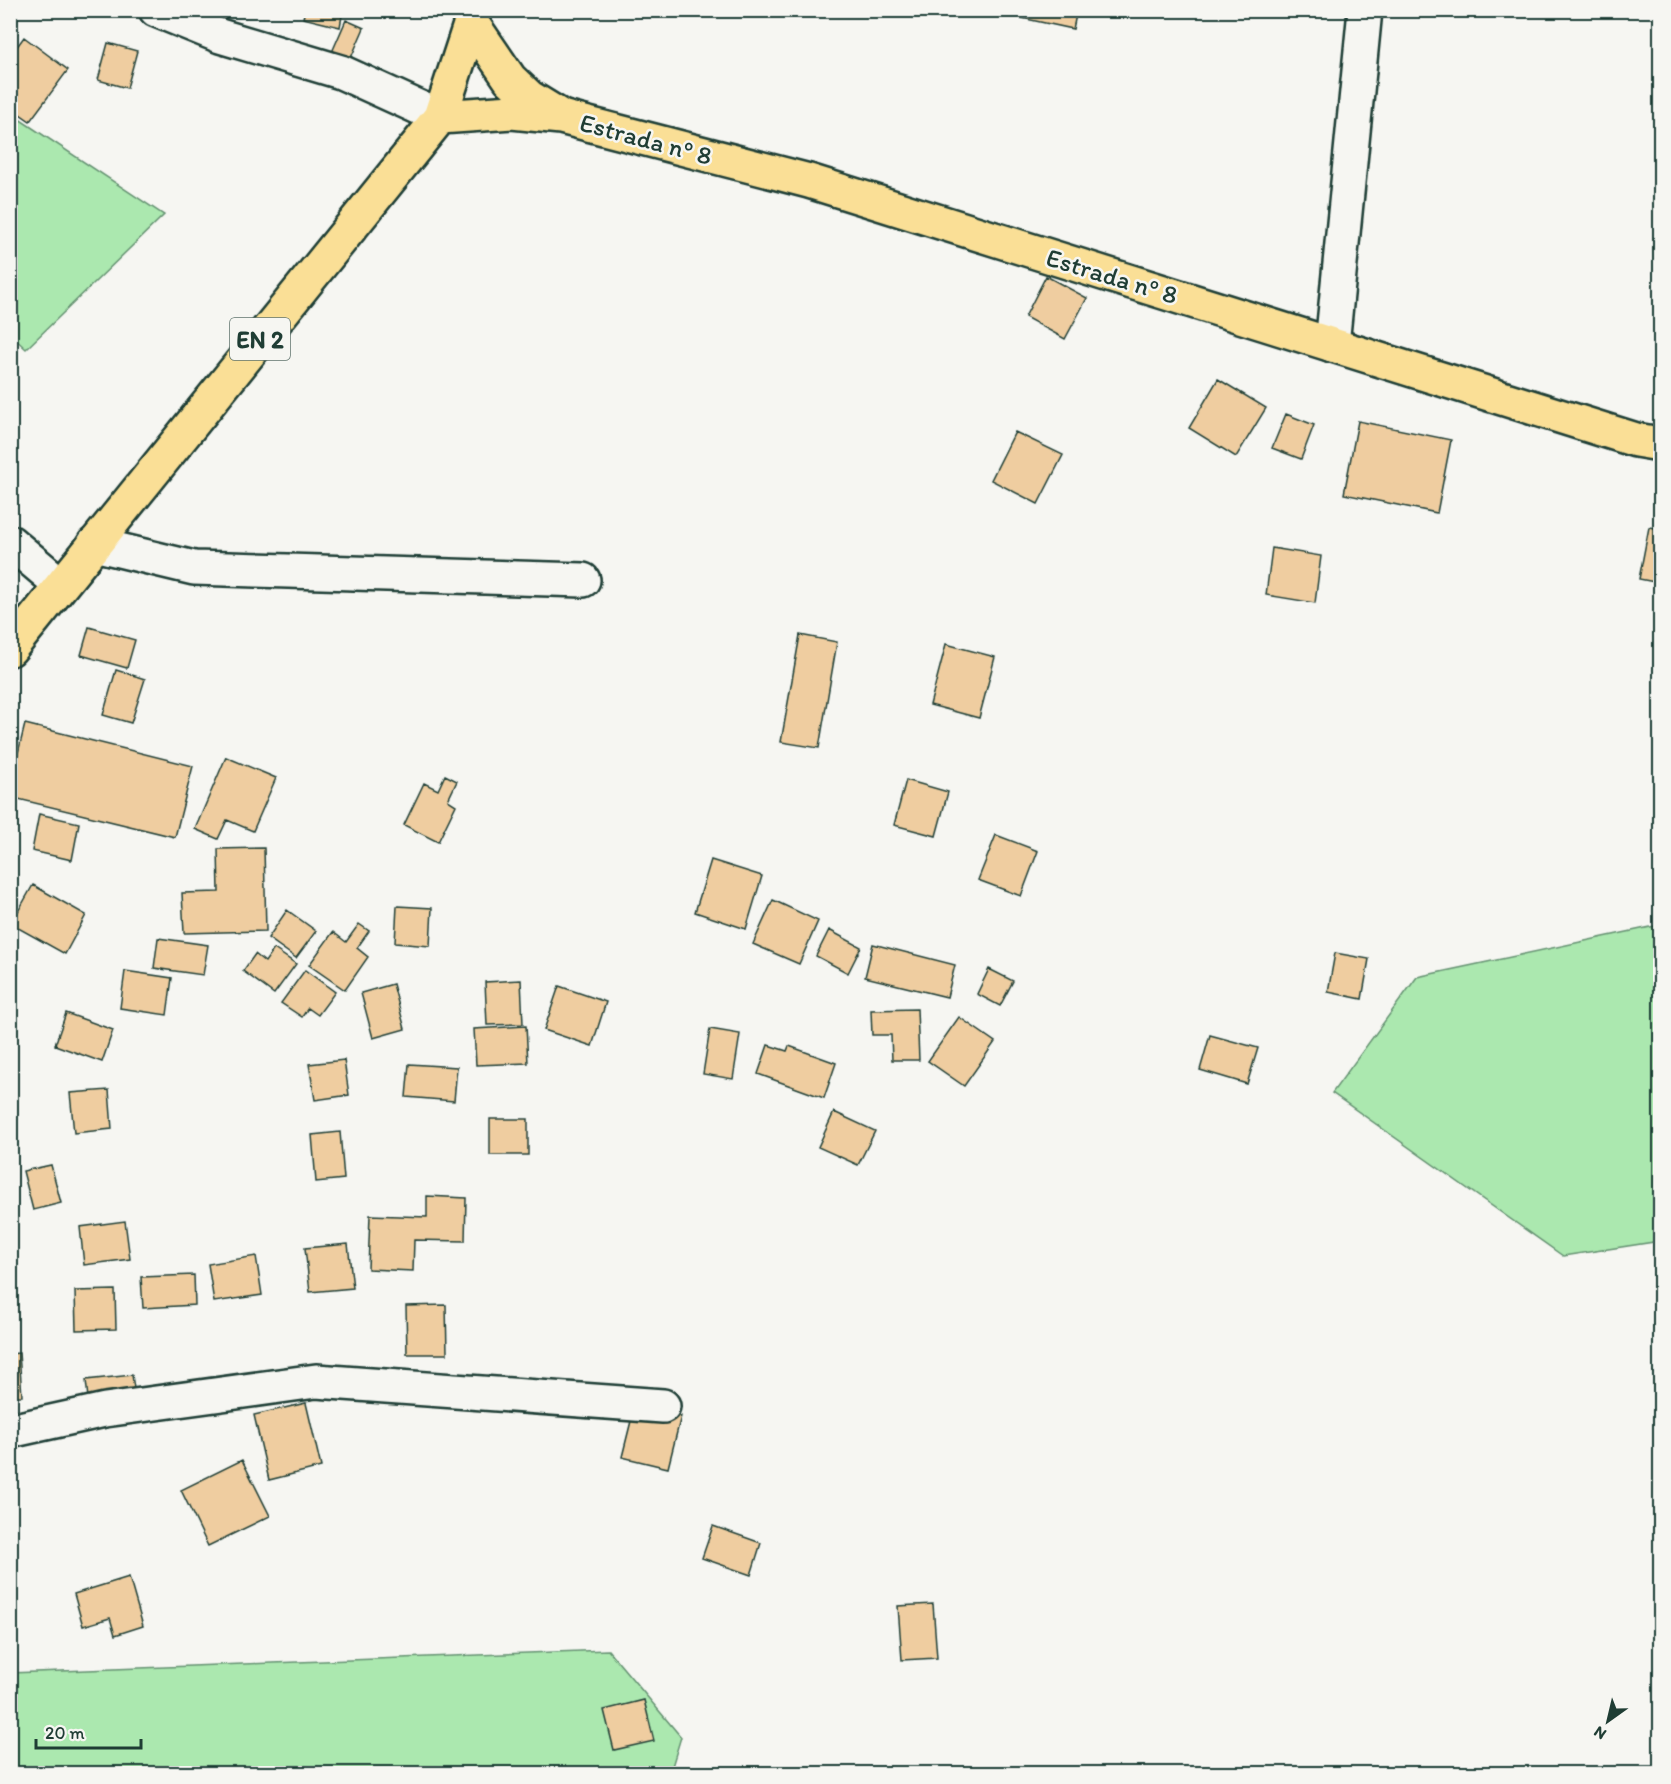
<svg xmlns="http://www.w3.org/2000/svg" width="1671" height="1784" font-family="Itim,sans-serif">
  <style>
    .green { fill: #abe8af; stroke: #659272; stroke-width: 1.5 }
    .building { fill: #efcda0; stroke: #1f3d34; stroke-width: 1.5 }
    .lines { fill: none; stroke-linecap: round; stroke-linejoin: round }
    .minor-casing { stroke: #1f3d34; stroke-width: 38 }
    .major-casing { stroke: #1f3d34; stroke-width: 38 }
    .minor { stroke: #f6f6f2; stroke-width: 33 }
    .major { stroke: #fadf96; stroke-width: 33 }
    .labels { text-anchor: middle; dominant-baseline: central; stroke-width: 5; stroke-linejoin: round; paint-order: stroke }
    .shield { fill: #f6f6f2; stroke: #60746d; stroke-width: 1.5 }
    .shield-label { font-size: 24px; font-weight: bold; fill: #1f3d34 }
    .street-label { font-size: 26px; fill: #1f3d34; stroke: #f6f6f2 }
  </style>
  <rect width="100%" height="100%" fill="#f6f6f2"/>
  <filter id="ink" filterUnits="userSpaceOnUse"><feTurbulence type="fractalNoise" baseFrequency=".0167" numOctaves="2"/><feDisplacementMap in="SourceGraphic" scale="12" xChannelSelector="R" yChannelSelector="G"/><feConvolveMatrix kernelMatrix="1 2 1 2 8 2 1 2 1" color-interpolation-filters="sRGB"/></filter>
  <g filter="url(#ink)">
    <!-- green -->
    <path class="green" d="M10 113 164 215 26 349 11 335Z
      M1660 925V1241L1563 1256 1332 1093 1417 977Z
      M608 1650 681 1737 670 1773H11L10 1673Z"/>
    <!-- building -->
    <path class="building" d="M305 10H343L340 27 303 18Z
      M882 10H917L915 18Z
      M994 10H1077L1073 29 994 12Z
      M15 14 17 33 10 34V15Z
      M346 20 364 28 347 67 329 59Z
      M24 37 68 70 30 121 10 107V56Z
      M108 43 137 51 127 88 98 80Z
      M1046 276 1087 298 1065 339 1025 317Z
      M1218 379 1266 408 1236 457 1189 428Z
      M1286 414 1314 425 1301 459 1272 448Z
      M1358 421 1451 440 1437 513 1344 494Z
      M1015 432 1063 455 1038 504 991 480Z
      M1649 527 1660 529V583L1639 579Z
      M1272 548 1321 556 1315 603 1266 595Z
      M89 627 135 640 127 668 81 655Z
      M800 635 837 642 819 748 781 742Z
      M946 644 995 657 979 718 930 705Z
      M116 670 145 679 131 723 103 715Z
      M25 724 193 766 175 837 10 797V786Z
      M226 757 276 778 253 831 227 820 218 839 195 829Z
      M445 775 457 781 448 800 456 805 438 842 404 825 424 783 438 790Z
      M906 780 948 792 936 836 894 825Z
      M39 814 79 823 72 860 32 851Z
      M996 835 1038 851 1021 896 978 880Z
      M264 848 266 931 184 933 182 893 219 892 218 849Z
      M711 860 762 876 746 929 695 912Z
      M33 885 86 915 65 954 11 924Z
      M773 900 818 921 799 964 753 944Z
      M397 906 432 908 430 946 395 943Z
      M287 910 316 931 296 958 268 938Z
      M359 924 369 931 357 948 368 957 345 990 309 965 333 932 346 942Z
      M829 930 861 947 848 973 816 956Z
      M158 938 208 945 203 975 154 968Z
      M873 944 955 965 947 997 865 977Z
      M274 949 296 964 274 994 243 971 255 954 265 962Z
      M1335 953 1369 959 1362 999 1328 992Z
      M989 969 1013 981 1000 1006 977 994Z
      M305 970 335 992 318 1015 308 1008 302 1017 281 1003Z
      M125 971 172 978 167 1015 120 1008Z
      M521 980 523 1024 487 1025 485 982Z
      M393 984 405 1029 373 1038 361 993Z
      M559 986 606 1002 592 1046 544 1030Z
      M917 1009 919 1060H892L891 1035H872L871 1010Z
      M66 1013 113 1030 102 1062 55 1045Z
      M959 1017 995 1042 964 1086 928 1061Z
      M526 1026 528 1063 476 1065 474 1029Z
      M710 1029 740 1034 733 1079 703 1074Z
      M1210 1035 1258 1048 1247 1084 1200 1070Z
      M768 1045 787 1051 789 1046 836 1063 824 1098 758 1074Z
      M344 1060 349 1095 315 1100 309 1064Z
      M409 1064 457 1067 454 1101 406 1097Z
      M109 1090 112 1129 74 1133 70 1093Z
      M834 1112 875 1131 858 1165 818 1147Z
      M490 1119H528V1155H490Z
      M340 1132 344 1179 316 1182 312 1135Z
      M51 1165 61 1203 33 1210 23 1171Z
      M427 1196 466 1198 465 1241 414 1240 413 1271 368 1269 370 1215 427 1217Z
      M125 1221 130 1259 84 1265 80 1227Z
      M348 1244 353 1288 310 1292 305 1248Z
      M256 1256 262 1295 214 1302 208 1264Z
      M194 1275 195 1305 143 1308 141 1277Z
      M115 1290 116 1329 76 1330 75 1291Z
      M446 1305 447 1354H407L406 1306Z
      M19 1353 22 1396H10V1354Z
      M132 1375 136 1402 89 1407 86 1380Z
      M306 1403 321 1467 269 1480 254 1415Z
      M635 1405 681 1416 668 1468 622 1457Z
      M242 1460 270 1516 208 1546 181 1490Z
      M713 1526 761 1543 751 1575 702 1558Z
      M129 1577 143 1626 115 1635 110 1618 83 1626 74 1594Z
      M933 1604 937 1658 902 1660 898 1606Z
      M644 1700 654 1741 614 1750 604 1710Z"/>
    <g class="lines">
      <defs>
        <path id="minor" d="M156 10 220 36 341 72 440 117
          M1332 345 1365 10
          M10 542 61 585
          M94 544 194 568 583 580
          M10 1431 105 1410 316 1381 663 1406"/>
        <path id="major" d="M471 22 510 79 529 97 560 116
          M440 117 512 112 561 117 809 181 1636 440 1660 444
          M10 649 440 117 471 22 473 10"/>
      </defs>
      <!-- minor casing -->
      <use href="#minor" class="minor-casing"/>
      <!-- major casing -->
      <use href="#major" class="major-casing"/>
      <!-- minor -->
      <use href="#minor" class="minor"/>
      <!-- major -->
      <use href="#major" class="major"/>
    </g>
  </g>
  <g class="labels">
    <!-- shield labels -->
    <rect class="shield" x="230" y="318" width="60" height="42" rx="4.5"/>
    <g class="shield-label">
      <text x="260" y="339">EN 2</text>
    </g>
    <!-- street labels -->
    <g class="street-label">
      <text transform="translate(646 139) rotate(15)">Estrada nº 8</text>
      <text transform="translate(1112 276) rotate(17)">Estrada nº 8</text>
    </g>
  </g>
  <!-- margin -->
  <rect width="1671" height="1784" fill="none" stroke="#f6f6f2" stroke-width="36"/>
  <rect x="18" y="18" width="1635" height="1748" fill="none" stroke="#1f3d34" stroke-width="2" filter="url(#ink)"/>
  <!-- north arrow -->
  <g transform="translate(1608 1721) rotate(214)" stroke="#f6f6f2" stroke-width="4.5" paint-order="stroke">
  <path d="M0-4.5L10 22L0 15L-10 22Z" fill="#1f3d34"/>
  <text y="-9" font-size="16" font-weight="bold" text-anchor="middle" fill="#1f3d34">N</text>
  </g>
  <!-- scale -->
  <path d="M36 1739v9h105v-9" fill="none" stroke="#1f3d34" stroke-width="3"/>
  <text x="45" y="1739" font-size="18" fill="#1f3d34" stroke="#f6f6f2" stroke-width="4.5" paint-order="stroke">20 m</text>
</svg>
